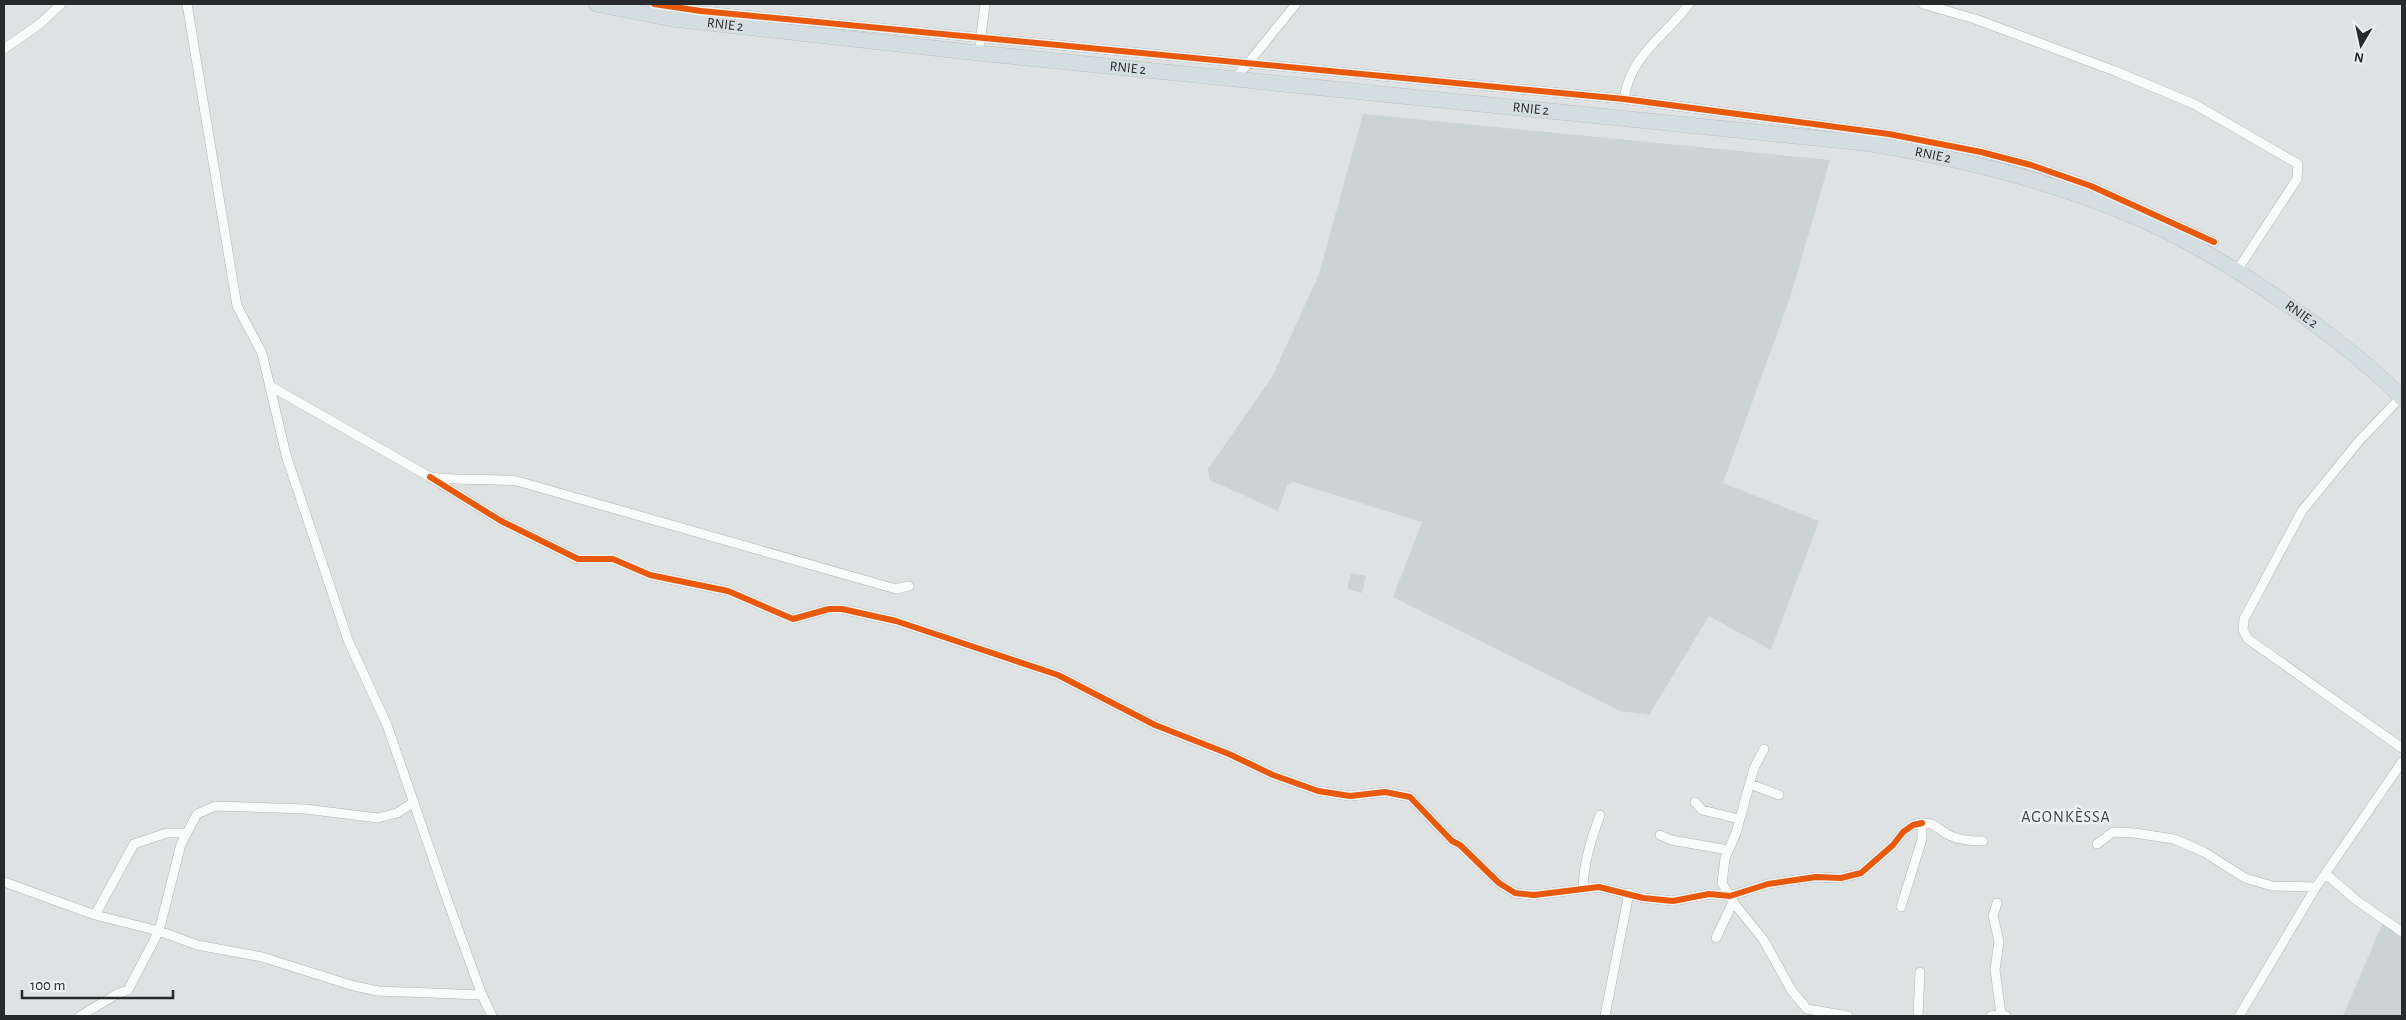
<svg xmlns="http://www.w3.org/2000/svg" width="2406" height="1020" font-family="'Alegreya Sans',sans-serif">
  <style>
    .built { fill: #cbd3d5 }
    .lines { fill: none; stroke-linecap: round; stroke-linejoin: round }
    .minor-casing { stroke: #b1b3b4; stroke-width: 10 }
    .trunk-casing { stroke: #bcbebe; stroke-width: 16 }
    .minor { stroke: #fafbfb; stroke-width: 9 }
    .trunk { stroke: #d4dee0; stroke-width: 15 }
    .cycleway-casing { stroke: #eaf1f2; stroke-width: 9 }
    .cycleway { stroke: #e8590c; stroke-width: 6 }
    .labels { text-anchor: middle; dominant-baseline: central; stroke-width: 5; stroke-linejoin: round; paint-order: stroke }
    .street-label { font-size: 14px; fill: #27292a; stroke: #eaf1f2 }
    .quarter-label { font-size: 16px; letter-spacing: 1px; fill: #414546; stroke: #eaf1f2 }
  </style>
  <rect width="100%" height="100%" fill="#dfe2e3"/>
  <!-- built -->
  <path class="built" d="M1363 114 1830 160 1790 298 1723 483 1819 521 1771 650 1709 616 1649 715 1620 711 1393 597 1422 522 1293 482 1287 485 1278 511 1210 480 1208 469 1272 377 1319 274Z
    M1351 573 1366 576 1362 593 1347 589Z
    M2383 922 2402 936V1016H2343Z"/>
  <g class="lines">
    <defs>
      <path id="minor" d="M187 4 237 306 262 353 286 455 348 640 387 725 447 899 482 995 492 1016
        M654 4 701 11 1624 99 1889 134 1981 152 2031 165 2091 186 2214 242
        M1923 4 1975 19 2115 71 2194 104 2298 164 2297 179 2236 272
        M980 43 985 4
        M4 49 41 23 61 4
        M1235 79 1296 4
        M1624 99C1631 53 1665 37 1689 4
        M270 386 430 477C459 481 488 478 517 481L896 589 909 586
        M2401 397 2359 441 2302 511 2244 619 2243 630 2248 639 2402 748
        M430 477 501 521 578 559H613L650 575 728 591 793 619 829 609H842L896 621 1058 675 1155 725 1229 754 1273 775 1318 791 1350 796 1385 792 1410 797 1452 841 1460 845 1499 883 1515 893 1534 895 1599 887 1643 898 1673 901 1709 894 1730 896 1768 884 1816 877 1841 878 1861 873 1893 845 1903 832 1913 825 1922 823
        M1764 749 1754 768 1736 833 1725 858 1722 883 1733 902 1763 939 1792 991 1807 1009 1848 1016
        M1750 784 1779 795
        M1695 802 1702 810 1739 819
        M1660 835 1671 840 1728 850
        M2097 844 2113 832 2134 833 2174 839 2204 852 2245 878 2272 886 2316 887
        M2326 874 2356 900 2402 932
        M4 882 95 915 159 931 197 945 262 957 354 986 378 991 482 995
        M1583 888C1584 861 1591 840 1600 815
        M1997 903 1993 916 1999 941 1995 970 2001 1014
        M1901 907 1922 839V823C1934 822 1938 829 1947 834 1957 840 1972 841 1983 841
        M95 915 134 844 167 833H186
        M1716 938 1733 902
        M80 1016 117 994 128 990 159 931 181 844 197 814 215 806 305 809 378 818 397 813 414 802
        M1605 1016 1629 893
        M1918 1016 1920 972
        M1991 1016 2001 1014 2006 1016
        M2239 1016 2316 887 2402 762"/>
      <g id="trunk">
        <path id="s1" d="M596 4 672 19 978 53 1865 143C1959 158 2051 180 2138 218 2189 240 2242 273 2288 305 2328 333 2368 363 2402 398"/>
      </g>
    </defs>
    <!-- minor casing -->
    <use href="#minor" class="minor-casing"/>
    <!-- trunk casing -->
    <use href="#trunk" class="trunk-casing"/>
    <!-- minor -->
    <use href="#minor" class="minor"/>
    <!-- trunk -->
    <use href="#trunk" class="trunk"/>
    <defs>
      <path id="cycleway" d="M654 4 701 11 1624 99 1889 134 1981 152 2031 165 2091 186 2214 242
        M430 477 501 521 578 559H613L650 575 728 591 793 619 829 609H842L896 621 1058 675 1155 725 1229 754 1273 775 1318 791 1350 796 1385 792 1410 797 1452 841 1460 845 1499 883 1515 893 1534 895 1599 887 1643 898 1673 901 1709 894 1730 896 1768 884 1816 877 1841 878 1861 873 1893 845 1903 832 1913 825 1922 823"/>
    </defs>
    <!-- cycleway casing -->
    <use href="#cycleway" class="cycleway-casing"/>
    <!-- cycleway -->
    <use href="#cycleway" class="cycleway"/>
  </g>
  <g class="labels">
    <!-- street labels -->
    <g class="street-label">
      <text stroke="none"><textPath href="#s1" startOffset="131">RNIE 2</textPath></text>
      <text stroke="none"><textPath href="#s1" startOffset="536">RNIE 2</textPath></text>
      <text stroke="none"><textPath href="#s1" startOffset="941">RNIE 2</textPath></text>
      <text stroke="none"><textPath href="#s1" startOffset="1346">RNIE 2</textPath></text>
      <text stroke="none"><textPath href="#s1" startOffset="1751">RNIE 2</textPath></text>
    </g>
    <!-- quarter labels -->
    <g class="quarter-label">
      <text x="2066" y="817">AGONKÈSSA</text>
    </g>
  </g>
  <!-- border -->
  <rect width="2406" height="1020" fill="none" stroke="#27292a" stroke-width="10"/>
  <!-- north arrow -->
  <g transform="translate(2361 45) rotate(189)" stroke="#eaf1f2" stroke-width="4" paint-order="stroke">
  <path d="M0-4L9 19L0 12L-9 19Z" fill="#27292a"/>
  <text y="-8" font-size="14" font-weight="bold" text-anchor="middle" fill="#27292a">N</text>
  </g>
  <!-- scale -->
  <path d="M22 990v8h151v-8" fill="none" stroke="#27292a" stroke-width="2.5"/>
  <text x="30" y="990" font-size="15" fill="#27292a" stroke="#eaf1f2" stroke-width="4" paint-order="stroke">100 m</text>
</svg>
